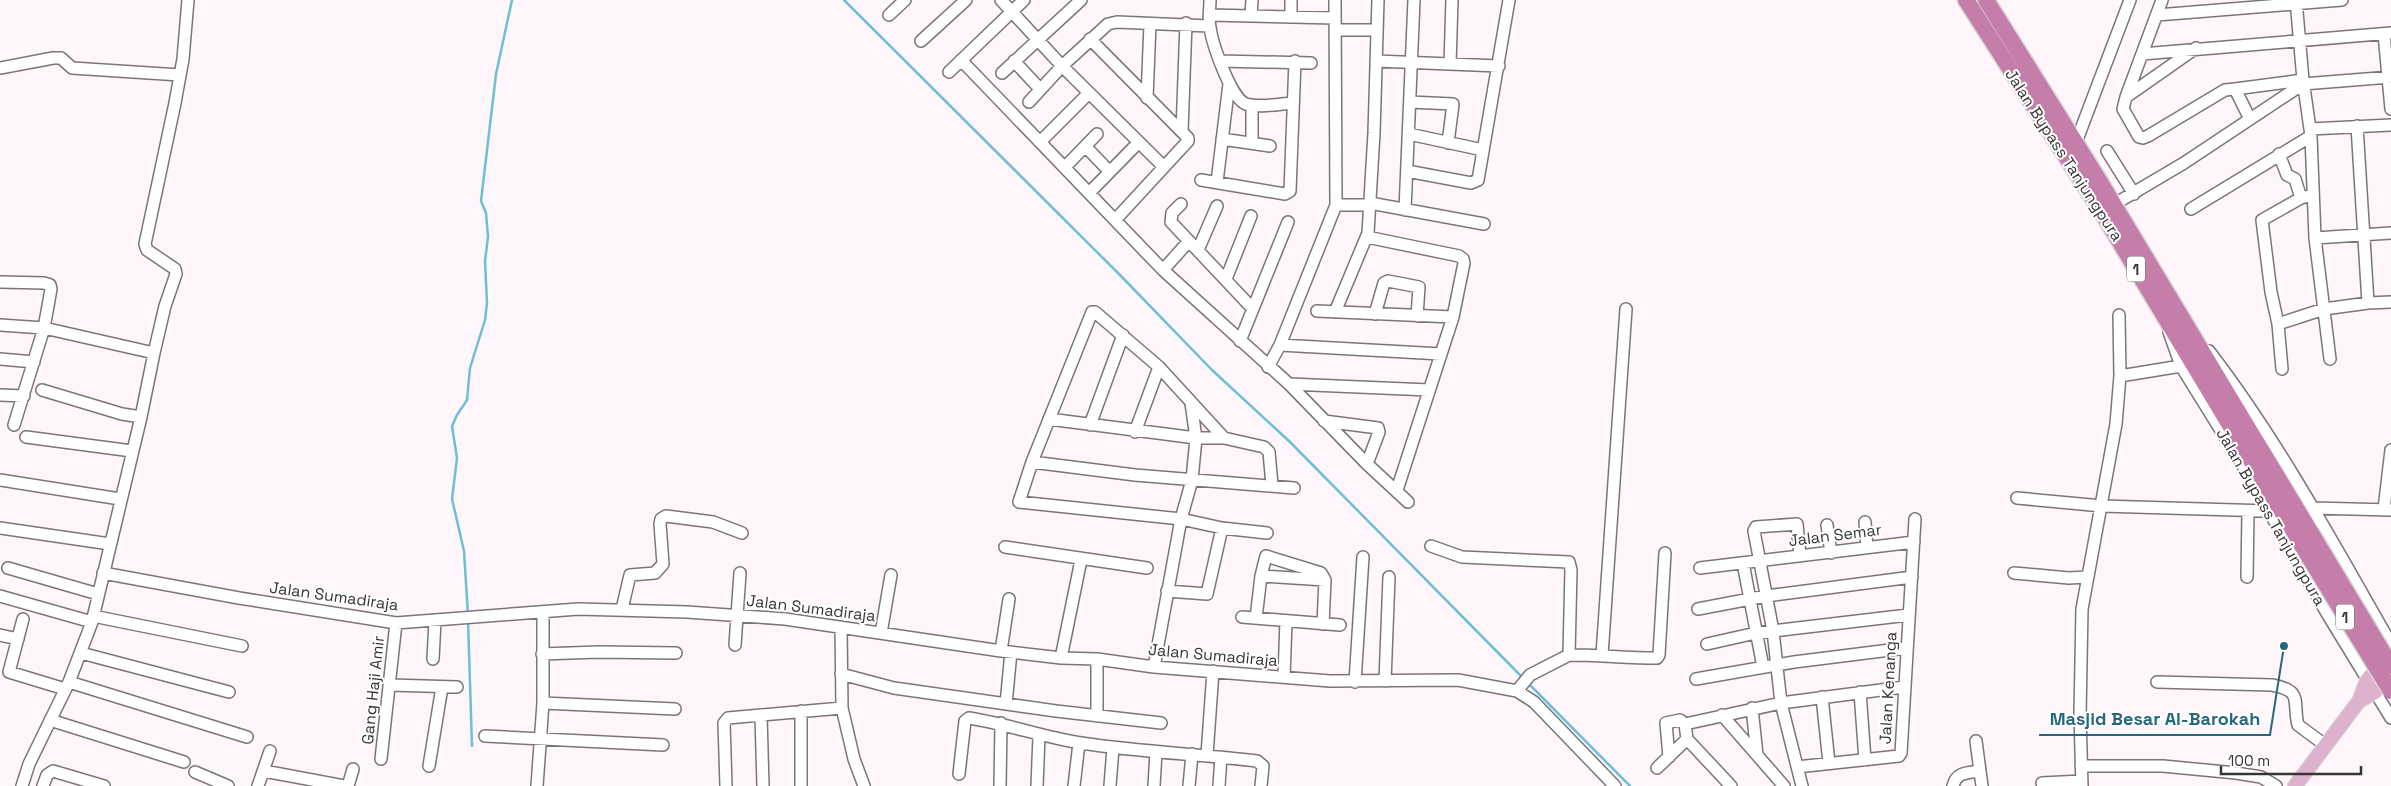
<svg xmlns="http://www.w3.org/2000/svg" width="2391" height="786" font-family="'Space Grotesk',sans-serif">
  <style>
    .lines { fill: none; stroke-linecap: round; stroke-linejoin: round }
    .stream { stroke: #6ebed6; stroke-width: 2.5 }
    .minor-casing { stroke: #7b7579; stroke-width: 14 }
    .major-casing { stroke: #d7d6d7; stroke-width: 16 }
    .highway-casing { stroke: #d7d6d7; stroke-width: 19 }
    .minor { stroke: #fff; stroke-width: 11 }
    .major { stroke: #dcb2cc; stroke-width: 14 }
    .highway { stroke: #c57eaa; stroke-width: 16 }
    .highway-bridge-casing { stroke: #d7d6d7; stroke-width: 19; stroke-linecap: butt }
    .highway-bridge { stroke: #c57eaa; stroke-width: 16 }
    .labels { text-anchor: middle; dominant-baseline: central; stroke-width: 4; stroke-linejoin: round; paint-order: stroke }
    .shield { fill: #fff; stroke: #737172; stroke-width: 1 }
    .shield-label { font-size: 15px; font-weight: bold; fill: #373436 }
    .street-label { font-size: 16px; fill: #373436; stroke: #fff }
    .leader { fill: none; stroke: #26687b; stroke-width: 2 }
    .callout-dot { fill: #26687b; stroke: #fff; stroke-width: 2 }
    .callout-label { font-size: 18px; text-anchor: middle; font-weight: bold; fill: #26687b; stroke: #fff; stroke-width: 4; stroke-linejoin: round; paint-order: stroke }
  </style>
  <rect width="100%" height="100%" fill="#fef6fa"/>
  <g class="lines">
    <!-- stream -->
    <path class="stream" d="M844 0 1119 274 1212 370 1290 442 1522 677
      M468 615 464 551 452 499 457 458 452 426 457 415 467 400 470 368 485 320 487 303 485 261 488 237 486 213 481 201 496 74 512 0
      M468 620 472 746
      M1528 683 1630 786"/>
    <defs>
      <path id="minor" d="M1001 0 1062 66 1163 166
        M1210 0C1210 9 1208 19 1210 27 1212 43 1231 99 1246 104 1259 108 1278 104 1293 103
        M1291 0V17
        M2296 0 2303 80 2311 136 2315 238 2330 359
        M889 15 905 0
        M1210 15 1335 18
        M2157 15 2342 0
        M1251 16 1252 0
        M1335 30H1377
        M2384 34 2391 109
        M1090 39 1188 138V141L1116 219
        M921 41 966 0
        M2196 48 2126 97 2123 109 2139 137 2143 138 2148 136 2225 90 2235 89 2250 119
        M2142 54 2391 33
        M961 60 1163 270 1289 384 1367 464 1408 502
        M1014 61 1040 89
        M1221 61 1311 63
        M1376 61 1499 66
        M1450 64 1452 0
        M0 68 53 58H61L72 68 180 75
        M949 72 1024 0
        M1002 73 1081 0
        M2235 89 2303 80
        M2126 97 2162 0
        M1147 98 1150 24
        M1029 102 1062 66 1108 24 1117 22 1209 26
        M1410 102 1453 104 1448 143
        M2310 129 2391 125
        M1182 131 1186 23
        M1409 134 1483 150
        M1222 139 1270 146
        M1041 141 1089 93
        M1252 143V105
        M2075 145 2130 0
        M1086 147 1109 171
        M2107 151 2134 194
        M2279 154 2287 175 2295 179 2301 198
        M1065 167 1097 134
        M1407 171 1471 183 1478 180 1509 0
        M1201 180 1285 194 1290 191 1295 61
        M1217 182 1229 84
        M1090 192 1139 142
        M2313 195 2301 198 2262 220 2271 292 2278 324 2324 309 2368 303 2357 126
        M1370 203 1484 224
        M1181 204 1172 213 1171 222 1252 308
        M1336 205H1370
        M2113 205 2184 163 2303 84 2391 77
        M2191 209 2311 136
        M1405 210 1414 0
        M1367 237 1459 256 1463 259 1464 263 1453 317 1397 490
        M2315 238 2391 233
        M1198 250 1217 206
        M1163 270 1189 241
        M1226 279 1251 216
        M0 282 44 283 50 285 51 289 44 328 14 425
        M2368 303 2391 302
        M1317 311 1453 317
        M1335 312 1368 233 1374 133 1378 0
        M1375 314 1384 283 1388 281 1419 287 1417 316
        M2278 324 2282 369
        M0 325 44 328 154 353
        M2169 332 2181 366 2245 469 2328 615 2391 718
        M1240 341 1288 222
        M1280 345 1441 354
        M2209 351C2279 442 2334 545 2391 644
        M0 359 34 362
        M1268 367 1280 345 1336 205 1335 0
        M2120 376 2181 366
        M1289 384 1429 390
        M42 390 122 414 141 417
        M0 395 24 396
        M1049 419 1196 438H1224L1264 447 1269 452 1272 485
        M1324 421 1378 428 1379 432 1367 464
        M1090 425 1123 335
        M1135 432 1159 367
        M26 437 132 451
        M1224 438 1159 367 1095 312H1092L1032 462 1019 502 1181 519 1222 528 1267 533
        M1032 462 1135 475 1294 488
        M0 480 120 499
        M2017 498 2102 506 2268 511
        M2313 508 2391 510
        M2384 509 2391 450
        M1865 522 1867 547
        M1827 525 1831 553
        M0 528 110 544
        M1431 546 1462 557 1569 562 1571 570 1569 655C1598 655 1627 658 1657 658L1659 655 1665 553
        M1005 547 1147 568
        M1800 556 1797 524 1756 527 1754 531 1773 631 1781 703 1802 786
        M1743 563 1763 667
        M8 568 98 594
        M1700 568 1914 542
        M103 573 239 598 396 623 578 609 687 612 785 619 1001 651 1061 658 1097 659 1154 667 1330 681 1458 680 1517 691 1534 702 1615 786
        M2014 573 2069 578 2087 577
        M1261 576 1325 580
        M2247 577 2248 511
        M1167 591 1207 594 1222 528
        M0 596 92 622
        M622 609 630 575 655 573 663 564 660 524 661 519 666 516 713 522 742 533
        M1698 609 1766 596 1912 577
        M93 616 242 646
        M1242 617 1340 625
        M1256 618 1261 576 1266 556 1321 573 1325 580 1323 624
        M23 619 9 672 65 689
        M841 627 842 708 854 759 864 786
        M881 633 891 575
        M0 635 18 639
        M1707 644 1756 633 1908 615
        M735 645 740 573
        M1001 651 1009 599
        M81 653 229 692
        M542 654 599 652 676 653
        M1602 655 1626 309
        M1061 658 1081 560
        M433 659 435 621
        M1097 659V716
        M1154 667 1181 519 1192 480 1196 438 1191 403
        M841 674 894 688 1056 711 1161 723
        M1284 677 1286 621
        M1696 679 1794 662 1906 648
        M1385 681 1389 577
        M69 682 247 737
        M1355 682 1363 557
        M2157 682 2272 685C2304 691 2292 701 2298 725L2325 745
        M391 685 457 687
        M1517 691 1530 675 1569 655
        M1860 692 1865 760
        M1822 697 1829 763
        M543 703 675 709
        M1006 704 1011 652
        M1752 708 1757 755
        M801 711V786
        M761 715 763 786
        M1722 715 1784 786
        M50 720 184 762
        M485 736 663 745
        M1976 741 1982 786
        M1207 755 1213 671
        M1669 757 1666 723 1680 720 1685 724
        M381 759 396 623
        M429 766 442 687
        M2081 766H2163L2236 773 2261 777 2276 786
        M1797 767 1899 756 1901 753 1915 519
        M1657 768 1687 739
        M264 771 344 786
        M195 772 228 786
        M959 774 965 721 969 718C1007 724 1043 737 1081 743 1140 752 1198 754 1257 761L1263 766 1261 786
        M2042 783 2082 781
        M22 786 29 764 69 682 92 622 141 417 154 353 165 306 176 274 175 269 147 250 145 244 175 103 183 59 188 0
        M43 786 47 775 53 771 104 786
        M258 786 270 751
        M348 786 353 769
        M537 786 543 703V612
        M726 786 724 723 728 718 842 708
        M1000 786 1001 723
        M1037 786 1039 736
        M1074 786 1079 743
        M1110 786 1113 748
        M1154 786 1156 752
        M1189 786 1192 754
        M1219 786 1221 757
        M1731 786 1687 739 1685 724 1781 703 1904 687
        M1953 786C1956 772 1967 773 1980 771
        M2082 786 2080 715 2082 609 2116 424 2120 376 2119 315"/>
      <path id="major" d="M2359 701 2375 692 2389 673
        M2295 786 2359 701 2367 680 2384 660"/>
      <path id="highway" d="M1966 0 2105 217 2300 542
        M1986 0 2100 182 2311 533"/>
    </defs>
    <!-- minor casing -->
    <use href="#minor" class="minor-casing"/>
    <!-- major casing -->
    <use href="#major" class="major-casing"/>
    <!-- highway casing -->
    <use href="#highway" class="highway-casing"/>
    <!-- minor -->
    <use href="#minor" class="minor"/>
    <!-- major -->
    <use href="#major" class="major"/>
    <!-- highway -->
    <use href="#highway" class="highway"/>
    <defs>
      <path id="highway-bridge" d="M2311 533 2391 666
        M2300 542 2391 691"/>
    </defs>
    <!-- highway-bridge casing -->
    <use href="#highway-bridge" class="highway-bridge-casing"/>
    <!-- highway-bridge -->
    <use href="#highway-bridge" class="highway-bridge"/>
  </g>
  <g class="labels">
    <!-- shield labels -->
    <g class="shield">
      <rect x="2127" y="256.5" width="18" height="25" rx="4"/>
      <rect x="2336" y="604.5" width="18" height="25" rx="4"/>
    </g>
    <g class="shield-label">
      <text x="2136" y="269">1</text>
      <text x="2345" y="617">1</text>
    </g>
    <!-- street labels -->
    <g class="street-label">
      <text transform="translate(2064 155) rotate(57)">Jalan Bypass Tanjungpura</text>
      <text transform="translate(2271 517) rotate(60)">Jalan Bypass Tanjungpura</text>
      <text transform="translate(1835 535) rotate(-7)">Jalan Semar</text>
      <text transform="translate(334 596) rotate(8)">Jalan Sumadiraja</text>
      <text transform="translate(811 608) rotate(7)">Jalan Sumadiraja</text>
      <text transform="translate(1213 655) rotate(5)">Jalan Sumadiraja</text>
      <text transform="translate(1888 688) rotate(-87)">Jalan Kenanga</text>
      <text transform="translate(373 690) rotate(-84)">Gang Haji Amir</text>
    </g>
  </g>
  <!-- callouts -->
  <path class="leader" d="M2284 646L2270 735H2039"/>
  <circle class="callout-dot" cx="2284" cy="646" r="5"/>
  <g class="callout-label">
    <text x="2155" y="725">Masjid Besar Al-Barokah</text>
  </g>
  <!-- scale -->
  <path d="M2221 766v8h140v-8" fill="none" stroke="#373436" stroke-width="2.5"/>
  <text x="2228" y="766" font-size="15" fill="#373436" stroke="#ffffff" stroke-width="4" paint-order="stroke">100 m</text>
</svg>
